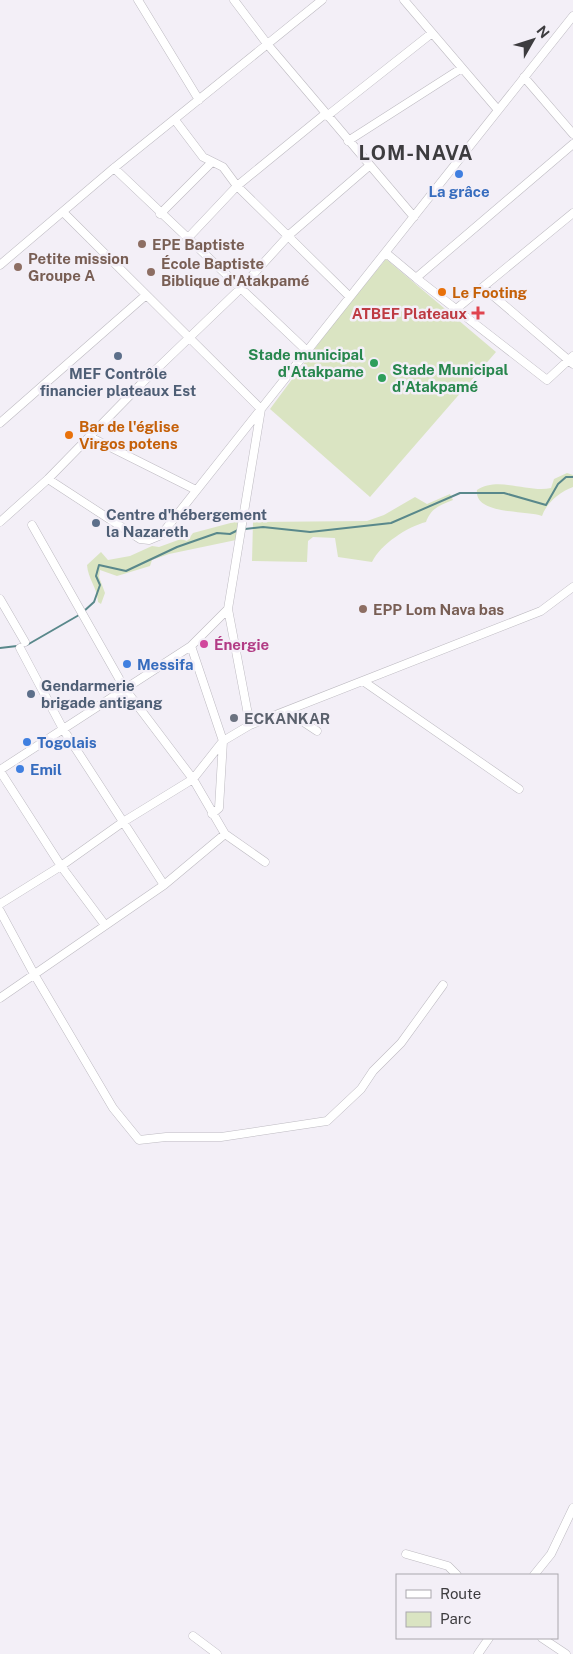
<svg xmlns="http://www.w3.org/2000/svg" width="573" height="1654" font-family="'Public Sans',sans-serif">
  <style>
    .green { fill: #dae4c2 }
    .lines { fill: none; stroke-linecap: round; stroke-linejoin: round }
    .stream { stroke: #59888b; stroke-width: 2 }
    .street-casing { stroke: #bdbac1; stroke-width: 9 }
    .street { stroke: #fff; stroke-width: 8 }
    .shop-dot { fill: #3f7fe0; stroke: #f3eff7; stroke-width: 2 }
    .education-dot { fill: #8d6e63; stroke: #f3eff7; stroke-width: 2 }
    .food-dot { fill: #e8710a; stroke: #f3eff7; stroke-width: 2 }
    .health-dot { fill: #e0444e; stroke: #f3eff7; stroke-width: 2 }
    .service-dot { fill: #5c6f8a; stroke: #f3eff7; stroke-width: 2 }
    .leisure-dot { fill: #2e9e5b; stroke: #f3eff7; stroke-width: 2 }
    .hotel-dot { fill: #d1479c; stroke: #f3eff7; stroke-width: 2 }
    .worship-dot { fill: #6b7280; stroke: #f3eff7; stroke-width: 2 }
    .labels { text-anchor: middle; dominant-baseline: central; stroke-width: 5; stroke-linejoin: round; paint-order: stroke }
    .shop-label { font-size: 15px; font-weight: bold; fill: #366cbe; stroke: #f3eff7; text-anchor: start }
    .education-label { font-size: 15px; font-weight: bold; fill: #785e54; stroke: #f3eff7; text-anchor: start }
    .food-label { font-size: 15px; font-weight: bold; fill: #c56008; stroke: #f3eff7; text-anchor: start }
    .health-label { font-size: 15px; font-weight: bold; fill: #be3a42; stroke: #f3eff7; text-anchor: end }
    .leisure-label { font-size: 15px; font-weight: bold; fill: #27864d; stroke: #f3eff7; text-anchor: end }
    .service-label { font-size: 15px; font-weight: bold; fill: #4e5e75; stroke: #f3eff7; text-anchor: start }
    .hotel-label { font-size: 15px; font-weight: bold; fill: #b23c85; stroke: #f3eff7; text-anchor: start }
    .worship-label { font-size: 15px; font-weight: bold; fill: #5b616d; stroke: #f3eff7; text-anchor: start }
    .district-label { font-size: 20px; font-weight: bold; letter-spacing: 1px; fill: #3d3c3f; stroke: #f3eff7 }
  </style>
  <rect width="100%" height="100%" fill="#f3eff7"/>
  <!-- green -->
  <path class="green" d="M386 259 496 352 370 497 270 409 336 320Z
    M567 473 573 475V487C560 492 547 502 542 516 525 510 474 515 477 490 498 476 529 493 551 488L554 479Z
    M450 494 453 500C440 505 431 508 426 522 407 527 381 544 372 562L338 557 335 538 313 537 308 541 307 562 252 561 253 522 367 521 384 515 415 497 427 504Z
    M238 521 236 540 169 554 152 560 150 566 117 576 100 570 99 577 105 593 101 604 98 602C97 587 88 579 87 565L101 552 108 560 130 556 152 546 159 547 181 539 187 541 193 533Z"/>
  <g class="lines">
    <!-- stream -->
    <path class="stream" d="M245 529 263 527 310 532 391 523 460 493H504L546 505 558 484 566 477H573
      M83 612 94 602 100 585 96 576 99 565 126 571 177 547 217 533 230 534 238 530
      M27 645 79 615
      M0 648 17 646"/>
    <defs>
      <path id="street" d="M138 0 199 100
        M234 0 268 45 414 217
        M404 0 498 110
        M524 77 573 134
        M327 116 432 33
        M175 120 203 157 223 167 237 186 350 297
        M348 141 462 68
        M114 168 307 351
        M160 214 212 162
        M187 239 237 186 325 114
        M386 253 416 278 573 144
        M0 265 114 168 322 0
        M416 278 547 380 573 356
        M483 287 573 364
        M455 310 573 213
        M0 423 146 295
        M90 437 196 490
        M48 479 140 539 149 540 161 535 261 409 63 212
        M0 522 48 479 142 383 240 289 289 235 369 166
        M32 525 125 689 193 779 225 834 265 862
        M0 599 25 642
        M191 646 223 741 219 808 212 814
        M20 648 63 729 164 885
        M363 681 519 789
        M287 711 317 731
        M250 725 228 609 261 409 573 16
        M0 770 191 646 228 609
        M0 771 61 866 105 925
        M0 904 61 866 123 822 193 779 223 741 250 725 541 611 573 587
        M0 911 34 974 113 1108 139 1140 166 1137H221L327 1121 361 1089 373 1071 401 1043 443 985
        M0 998 164 885 225 834
        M406 1554 448 1566 457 1575
        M534 1575 551 1554 573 1508
        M193 1636 217 1654
        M542 1638 566 1654
        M478 1654 489 1638"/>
    </defs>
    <!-- street casing -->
    <use href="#street" class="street-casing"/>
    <!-- street -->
    <use href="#street" class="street"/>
  </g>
  <!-- markers -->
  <g class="shop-dot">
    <circle cx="459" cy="174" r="5"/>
    <circle cx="127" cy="664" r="5"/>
    <circle cx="27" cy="742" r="5"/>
    <circle cx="20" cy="769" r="5"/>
  </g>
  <g class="education-dot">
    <circle cx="142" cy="244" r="5"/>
    <circle cx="18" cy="267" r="5"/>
    <circle cx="151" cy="272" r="5"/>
    <circle cx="363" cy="609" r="5"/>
  </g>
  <g class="food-dot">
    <circle cx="442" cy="292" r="5"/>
    <circle cx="69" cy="435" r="5"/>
  </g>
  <path class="health-dot" d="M475.5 305.5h5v5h5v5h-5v5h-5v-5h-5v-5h5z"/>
  <g class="service-dot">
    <circle cx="118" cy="356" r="5"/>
    <circle cx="96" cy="523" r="5"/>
    <circle cx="31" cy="694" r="5"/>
  </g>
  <g class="leisure-dot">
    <circle cx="374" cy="363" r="5"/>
    <circle cx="382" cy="378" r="5"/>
  </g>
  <circle class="hotel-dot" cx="204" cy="644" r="5"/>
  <circle class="worship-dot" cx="234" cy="718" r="5"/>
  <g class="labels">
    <!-- shop labels -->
    <g class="shop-label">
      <text x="459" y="191" text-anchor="middle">La grâce</text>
      <text x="137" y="664">Messifa</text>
      <text x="37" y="742">Togolais</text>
      <text x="30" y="769">Emil</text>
    </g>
    <!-- education labels -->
    <g class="education-label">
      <text x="152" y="244">EPE Baptiste</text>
      <text x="28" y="258">Petite mission<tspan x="28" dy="17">Groupe A</tspan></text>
      <text x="161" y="263">École Baptiste<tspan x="161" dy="17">Biblique d'Atakpamé</tspan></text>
      <text x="373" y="609">EPP Lom Nava bas</text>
    </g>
    <!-- food labels -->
    <g class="food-label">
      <text x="452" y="292">Le Footing</text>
      <text x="79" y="426">Bar de l'église<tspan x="79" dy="17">Virgos potens</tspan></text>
    </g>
    <!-- health labels -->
    <g class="health-label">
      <text x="467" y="313">ATBEF Plateaux</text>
    </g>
    <!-- leisure labels -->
    <g class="leisure-label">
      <text x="364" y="354">Stade municipal<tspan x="364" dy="17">d'Atakpame</tspan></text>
      <text x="392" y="369" text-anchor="start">Stade Municipal<tspan x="392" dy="17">d'Atakpamé</tspan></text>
    </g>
    <!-- service labels -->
    <g class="service-label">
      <text x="118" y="373" text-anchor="middle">MEF Contrôle<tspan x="118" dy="17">financier plateaux Est</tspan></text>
      <text x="106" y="514">Centre d'hébergement<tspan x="106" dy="17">la Nazareth</tspan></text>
      <text x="41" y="685">Gendarmerie<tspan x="41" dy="17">brigade antigang</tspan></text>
    </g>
    <!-- hotel labels -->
    <g class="hotel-label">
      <text x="214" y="644">Énergie</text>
    </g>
    <!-- worship labels -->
    <g class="worship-label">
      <text x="244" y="718">ECKANKAR</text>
    </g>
    <!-- district labels -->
    <g class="district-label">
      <text x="416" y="153">LOM-NAVA</text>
    </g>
  </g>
  <!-- legend -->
  <rect x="396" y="1574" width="162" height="65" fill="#f3eff7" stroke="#aaa7ad"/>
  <rect x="406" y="1590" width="25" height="8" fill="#ffffff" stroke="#aaa7ad"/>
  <text x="440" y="1599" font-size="15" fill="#3d3c3f">Route</text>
  <rect x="406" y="1612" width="25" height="15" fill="#dae4c2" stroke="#aaa7ad"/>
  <text x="440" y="1624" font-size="15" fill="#3d3c3f">Parc</text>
  <!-- north arrow -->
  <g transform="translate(533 40) rotate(51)" stroke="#f3eff7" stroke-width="4" paint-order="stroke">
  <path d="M0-4L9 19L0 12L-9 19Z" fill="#3d3c3f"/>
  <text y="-8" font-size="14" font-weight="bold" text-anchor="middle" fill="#3d3c3f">N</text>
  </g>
</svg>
